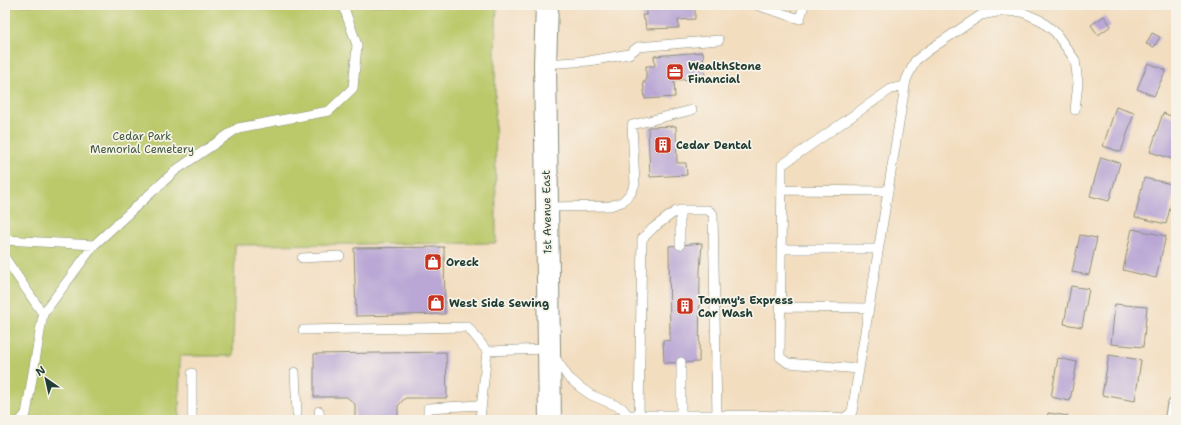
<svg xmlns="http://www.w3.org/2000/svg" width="1181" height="425" font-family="'Shantell Sans',sans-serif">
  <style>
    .green { fill: #bbc96b; stroke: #6d8350 }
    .building { fill: #baa7d5 }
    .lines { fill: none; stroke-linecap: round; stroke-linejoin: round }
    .lane-casing { stroke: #898d7a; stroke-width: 10 }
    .street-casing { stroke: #898d7a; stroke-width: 20 }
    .primary-casing { stroke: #898d7a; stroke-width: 24 }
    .lane { stroke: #fff; stroke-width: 9 }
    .street { stroke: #fff; stroke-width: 18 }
    .primary { stroke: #fff; stroke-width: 22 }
    .labels { text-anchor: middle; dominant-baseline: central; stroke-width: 3.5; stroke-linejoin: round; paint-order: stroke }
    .poi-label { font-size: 11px; font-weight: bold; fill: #1f3d34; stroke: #f7f3e8; text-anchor: start }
    .park-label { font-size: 11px; fill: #3e593f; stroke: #f7f3e8 }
    .street-label { font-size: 11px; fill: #1f3d34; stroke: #f7f3e8 }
  </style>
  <rect width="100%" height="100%" fill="#f7f3e8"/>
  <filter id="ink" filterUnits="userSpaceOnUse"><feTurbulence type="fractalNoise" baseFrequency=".025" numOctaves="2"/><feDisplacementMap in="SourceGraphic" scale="8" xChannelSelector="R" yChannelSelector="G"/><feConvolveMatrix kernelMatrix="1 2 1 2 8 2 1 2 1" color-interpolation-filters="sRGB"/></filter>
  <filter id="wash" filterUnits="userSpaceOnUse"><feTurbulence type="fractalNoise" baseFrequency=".012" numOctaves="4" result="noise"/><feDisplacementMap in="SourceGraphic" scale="16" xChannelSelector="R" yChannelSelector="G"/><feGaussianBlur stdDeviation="0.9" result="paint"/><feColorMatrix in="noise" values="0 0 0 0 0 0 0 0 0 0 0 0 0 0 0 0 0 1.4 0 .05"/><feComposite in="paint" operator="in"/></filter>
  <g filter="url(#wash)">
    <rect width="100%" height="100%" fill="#f3ddbf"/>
    <!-- green -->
    <path class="green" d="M5 5H497L495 50 496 243 235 245 233 356H180L179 420H5Z"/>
    <g id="blocks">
      <!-- building -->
      <path class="building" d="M646 5H695V19L678 20 679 28 646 29 645 20 643 19 642 15H646Z
        M1104 16 1111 26 1098 35 1091 25Z
        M1152 33 1160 37 1154 47 1146 44Z
        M703 52 705 79 674 80 675 97 645 99 643 82H646V66H655L654 56Z
        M1148 63 1166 70 1154 96 1137 89Z
        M1116 107 1134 113 1121 152 1103 146Z
        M1163 113 1176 118V160L1150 152Z
        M676 126 677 163H686L687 175 650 177 648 127Z
        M1101 157 1120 163 1109 201 1090 196Z
        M1144 178 1176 185 1166 224 1135 217Z
        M1132 229 1166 236 1156 278 1123 270Z
        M1080 235 1097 238 1089 275 1072 272Z
        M702 243 700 271 699 362 664 363 663 340 670 341 669 246Z
        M444 247 445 314 356 316 354 248Z
        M1071 286 1089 289 1082 327 1064 324Z
        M1115 304 1147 307 1143 347 1111 344Z
        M446 352 447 398H405L398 406V420H355V404L347 397H314V354Z
        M1109 355 1141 360 1135 401 1102 395Z
        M1058 358 1077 362 1070 401 1051 397Z
        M1048 413 1068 416 1067 420H1047Z"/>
    </g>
  </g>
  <g filter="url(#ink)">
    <use href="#blocks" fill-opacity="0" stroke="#898d7a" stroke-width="1"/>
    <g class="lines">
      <defs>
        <path id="lane" d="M756 5 800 19 804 5
          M545 64 589 61 629 54 638 47 719 40
          M782 190 888 191
          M547 207 610 206 622 202 631 193 635 184 632 125 692 110
          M680 210V245
          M5 240 94 245
          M781 249H878
          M5 258 43 314
          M302 258 340 256
          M780 307 869 308
          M303 330 468 327 487 351 548 349
          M553 359H556L568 377 581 388 591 395 622 408 628 415
          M859 369 788 363 780 357 782 165 891 89 905 86
          M295 372 297 413
          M319 411 320 420
          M639 415H717L821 416 844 418 852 412 906 80 915 61 929 50 981 15 1002 11 1022 12 1040 20 1055 32 1075 60 1078 83 1075 110
          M681 415V362
          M21 420 26 414 43 314 94 245 176 170 238 128 329 111 353 88 357 45 343 5
          M192 420V373
          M428 420V408L481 405
          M480 420 487 351
          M611 420 628 415H639L642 239 653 228 676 211 680 210H708L713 214 717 415"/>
        <path id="street" d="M1174 420 1176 407"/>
        <path id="primary" d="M547 5 545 64 550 420"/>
      </defs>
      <!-- lane casing -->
      <use href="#lane" class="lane-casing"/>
      <!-- street casing -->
      <use href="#street" class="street-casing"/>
      <!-- primary casing -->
      <use href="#primary" class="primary-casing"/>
      <!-- lane -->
      <use href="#lane" class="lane"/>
      <!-- street -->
      <use href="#street" class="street"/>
      <!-- primary -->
      <use href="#primary" class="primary"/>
    </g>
  </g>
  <!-- icons -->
  <defs>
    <symbol id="office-square" viewBox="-11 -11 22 22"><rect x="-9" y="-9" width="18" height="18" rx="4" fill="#c8321e" stroke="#f7f3e8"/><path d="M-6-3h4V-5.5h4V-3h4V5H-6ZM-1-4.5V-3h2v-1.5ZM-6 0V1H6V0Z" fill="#fff"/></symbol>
    <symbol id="building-square" viewBox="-11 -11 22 22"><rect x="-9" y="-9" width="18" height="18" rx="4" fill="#c8321e" stroke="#f7f3e8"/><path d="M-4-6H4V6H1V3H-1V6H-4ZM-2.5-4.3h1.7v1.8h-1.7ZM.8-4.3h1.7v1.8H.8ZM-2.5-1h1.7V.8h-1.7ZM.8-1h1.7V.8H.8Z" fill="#fff"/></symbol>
    <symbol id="shop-square" viewBox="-11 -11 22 22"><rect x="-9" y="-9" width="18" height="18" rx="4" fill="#c8321e" stroke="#f7f3e8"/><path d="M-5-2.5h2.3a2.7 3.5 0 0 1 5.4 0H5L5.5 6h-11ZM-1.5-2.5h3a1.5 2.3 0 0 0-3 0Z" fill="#fff"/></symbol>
  </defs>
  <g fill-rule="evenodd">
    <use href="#office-square" x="665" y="62" width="20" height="20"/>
    <use href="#building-square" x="653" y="135" width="20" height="20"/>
    <use href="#shop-square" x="423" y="252" width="20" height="20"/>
    <use href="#shop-square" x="426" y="293" width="20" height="20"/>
    <use href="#building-square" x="675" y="296" width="20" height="20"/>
  </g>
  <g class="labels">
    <!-- poi labels -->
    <g class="poi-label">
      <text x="688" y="66">WealthStone<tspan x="688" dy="13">Financial</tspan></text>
      <text x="676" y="145">Cedar Dental</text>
      <text x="446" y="262">Oreck</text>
      <text x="698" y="300">Tommy's Express<tspan x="698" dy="13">Car Wash</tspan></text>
      <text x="449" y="303">West Side Sewing</text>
    </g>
    <!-- park labels -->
    <g class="park-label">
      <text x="142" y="136">Cedar Park<tspan x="142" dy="13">Memorial Cemetery</tspan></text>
    </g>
    <!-- street labels -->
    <g class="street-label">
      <text transform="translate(547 212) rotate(-91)">1st Avenue East</text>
    </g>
  </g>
  <!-- margin -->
  <rect width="1181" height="425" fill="none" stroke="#f7f3e8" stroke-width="20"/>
  <!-- north arrow -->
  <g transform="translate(46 379) rotate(326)" stroke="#f7f3e8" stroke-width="3" paint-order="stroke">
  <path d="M0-3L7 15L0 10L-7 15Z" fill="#1f3d34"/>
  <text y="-6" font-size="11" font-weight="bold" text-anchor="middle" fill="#1f3d34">N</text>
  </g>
</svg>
